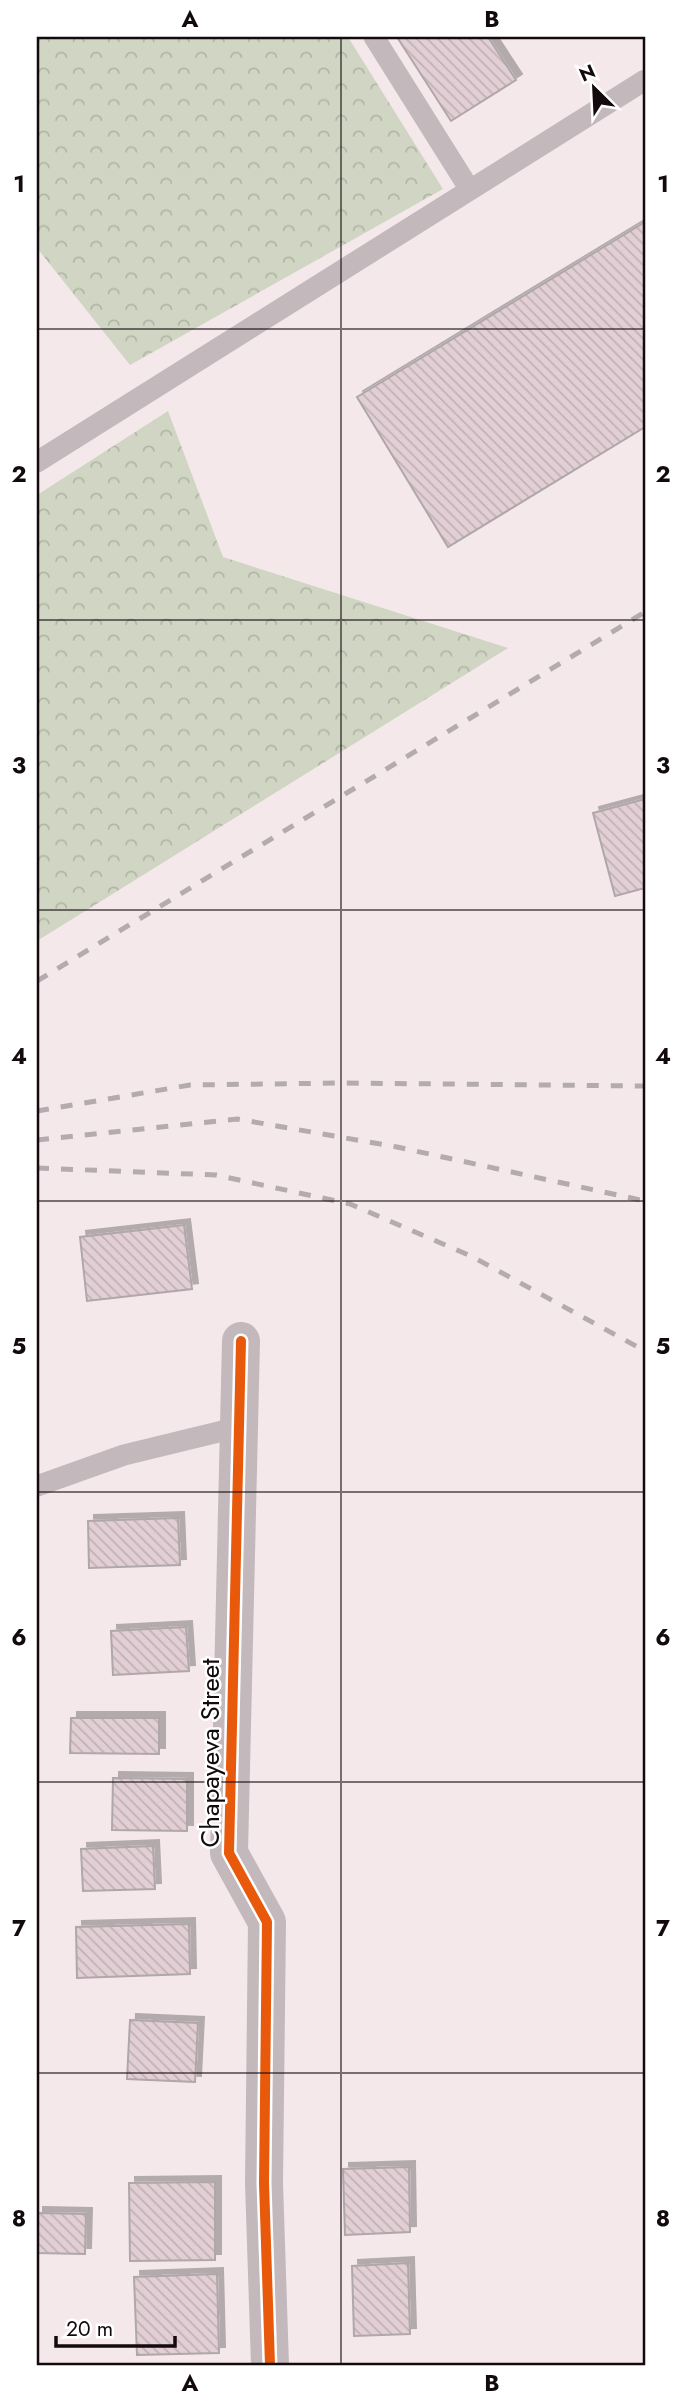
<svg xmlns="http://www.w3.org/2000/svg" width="682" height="2402" font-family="Jost,sans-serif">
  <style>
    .forest { fill: url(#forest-crowns) }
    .building { fill: url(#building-back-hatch); stroke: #b0a7a9; stroke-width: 2; filter: url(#shadow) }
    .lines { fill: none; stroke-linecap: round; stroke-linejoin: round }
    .service { stroke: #c3b8bb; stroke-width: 21 }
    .minor { stroke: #c3b8bb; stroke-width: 38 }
    .rail { stroke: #b4abae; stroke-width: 5; stroke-dasharray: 12 12; stroke-linecap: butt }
    .cycleway-casing { stroke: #fff; stroke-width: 15 }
    .cycleway { stroke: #e8590c; stroke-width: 10 }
    .grid { fill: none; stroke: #120a0c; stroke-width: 2; stroke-opacity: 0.55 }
    .labels { text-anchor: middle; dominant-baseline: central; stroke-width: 5; stroke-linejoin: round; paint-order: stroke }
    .street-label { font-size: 26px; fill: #120a0c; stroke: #fff }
    .neatline { fill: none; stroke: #120a0c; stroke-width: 2.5 }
    .grid-label { font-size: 23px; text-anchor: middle; font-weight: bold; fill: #120a0c }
  </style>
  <defs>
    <pattern id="forest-crowns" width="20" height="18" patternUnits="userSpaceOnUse" patternTransform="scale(1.75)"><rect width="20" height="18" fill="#d0d6c3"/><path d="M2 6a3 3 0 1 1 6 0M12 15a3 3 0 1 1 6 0" fill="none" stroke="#b2b6a6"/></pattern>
    <pattern id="building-back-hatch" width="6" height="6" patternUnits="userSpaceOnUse" patternTransform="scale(1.75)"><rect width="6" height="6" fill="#e2cfd5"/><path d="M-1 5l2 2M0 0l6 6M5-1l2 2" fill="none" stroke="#c1b0b6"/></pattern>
    <filter id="shadow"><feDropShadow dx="6" dy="-6" stdDeviation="0" flood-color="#0004"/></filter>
  </defs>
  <rect width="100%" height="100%" fill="#f4e8eb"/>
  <!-- forest -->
  <path class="forest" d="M37 37H348L443 189 130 365 37 248Z
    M168 411 223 557 508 648 37 941V495Z"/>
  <!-- building -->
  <path class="building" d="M397 37H488L516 80 451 121Z
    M645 222V427L448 547 357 397Z
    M645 799V888L615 896 593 813Z
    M184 1225 192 1289 87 1301 80 1237Z
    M178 1518 180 1565 89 1568 88 1521Z
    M186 1627 189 1671 113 1675 111 1631Z
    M71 1718H159V1754L70 1753Z
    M113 1778 187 1779V1831L112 1830Z
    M153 1846 155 1889 83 1891 81 1849Z
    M189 1924 190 1974 77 1978 76 1927Z
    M130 2020 198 2023 195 2082 127 2079Z
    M409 2167 410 2232 345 2235 343 2169Z
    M215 2182V2260L130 2261 129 2183Z
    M37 2213 86 2214 85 2254 37 2253Z
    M408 2263 410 2334 354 2336 352 2266Z
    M217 2274 219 2353 137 2355 134 2277Z"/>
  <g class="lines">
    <!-- service -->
    <path class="service" d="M374 37 470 190
      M37 462 645 80
      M37 1486 124 1455 239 1427"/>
    <!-- minor -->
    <path class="minor" d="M241 1341 229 1853 267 1922 264 2183 270 2365"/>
    <!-- rail -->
    <path class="rail" d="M37 981 645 612
      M37 1111 190 1085 344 1083 645 1086
      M37 1140 237 1119 397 1147 645 1201
      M37 1168 216 1175 350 1204 471 1256 645 1351"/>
    <defs>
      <path id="cycleway" d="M241 1341 229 1853 267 1922 264 2183 270 2365"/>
    </defs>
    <!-- cycleway casing -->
    <use href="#cycleway" class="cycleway-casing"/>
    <!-- cycleway -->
    <use href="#cycleway" class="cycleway"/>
  </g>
  <!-- grid -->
  <path class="grid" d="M341 37V2365M37 329H645M37 620H645M37 910H645M37 1201H645M37 1492H645M37 1782H645M37 2073H645"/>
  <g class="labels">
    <!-- street labels -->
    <g class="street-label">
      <text transform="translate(210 1753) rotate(-90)">Chapayeva Street</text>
    </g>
  </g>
  <!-- border -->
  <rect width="682" height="2402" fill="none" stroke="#ffffff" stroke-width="77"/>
  <!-- north arrow -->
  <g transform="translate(594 88) rotate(336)" stroke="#ffffff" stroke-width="5" paint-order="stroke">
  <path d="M0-5L12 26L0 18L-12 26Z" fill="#120a0c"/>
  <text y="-10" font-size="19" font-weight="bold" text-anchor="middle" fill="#120a0c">N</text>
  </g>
  <!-- scale -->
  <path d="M56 2336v10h119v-10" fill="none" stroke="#120a0c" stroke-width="3.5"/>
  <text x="66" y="2336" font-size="21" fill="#120a0c" stroke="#ffffff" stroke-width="5" paint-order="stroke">20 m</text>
  <rect x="38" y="38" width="606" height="2326" class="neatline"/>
  <g class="grid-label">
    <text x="190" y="27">A</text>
    <text x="492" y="27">B</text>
    <text x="19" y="192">1</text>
    <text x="663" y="192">1</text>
    <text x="19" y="482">2</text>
    <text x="663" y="482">2</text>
    <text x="19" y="773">3</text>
    <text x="663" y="773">3</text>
    <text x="19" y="1064">4</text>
    <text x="663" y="1064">4</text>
    <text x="19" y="1354">5</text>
    <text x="663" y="1354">5</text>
    <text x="19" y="1645">6</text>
    <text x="663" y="1645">6</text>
    <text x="19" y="1936">7</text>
    <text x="663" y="1936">7</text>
    <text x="19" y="2226">8</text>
    <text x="663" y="2226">8</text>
    <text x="190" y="2391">A</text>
    <text x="492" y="2391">B</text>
  </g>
</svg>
